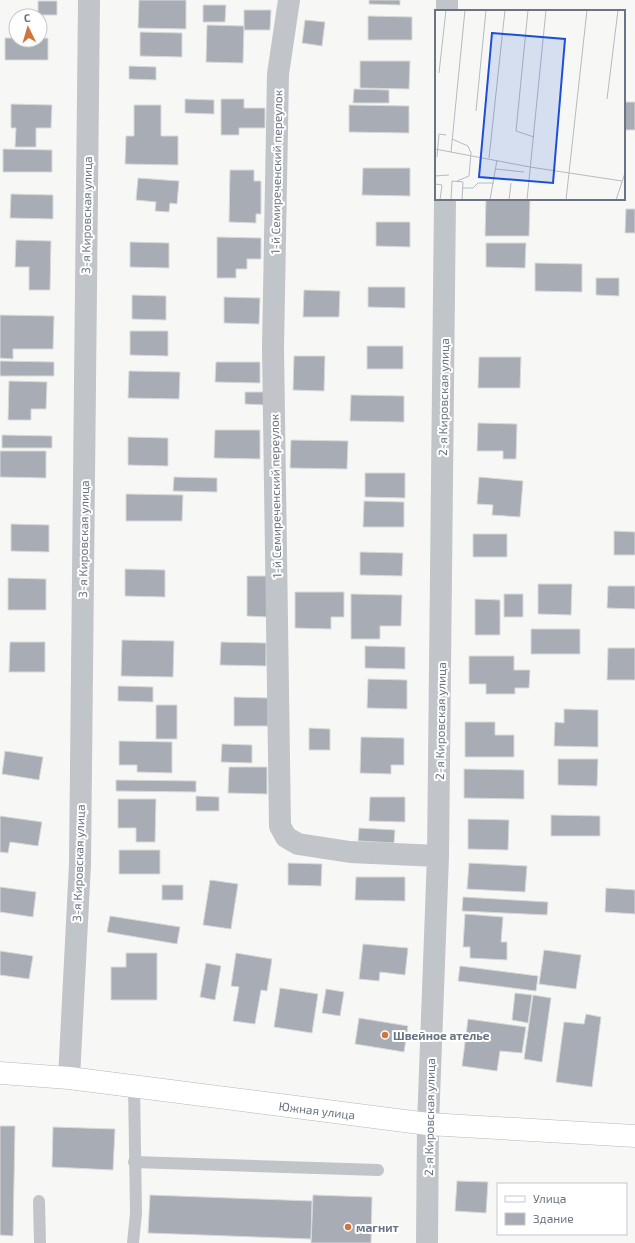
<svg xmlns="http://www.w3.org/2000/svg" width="635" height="1243" font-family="'Exo 2',sans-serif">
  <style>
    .building { fill: #a8adb5; stroke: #d9d9d8 }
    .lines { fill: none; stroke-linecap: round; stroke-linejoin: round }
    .secondary-casing { stroke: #b4b7bc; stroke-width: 23 }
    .lane { stroke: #c1c4c8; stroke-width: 12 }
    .street { stroke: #c1c4c8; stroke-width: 22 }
    .secondary { stroke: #fff; stroke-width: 22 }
    .poi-dot { fill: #d1753c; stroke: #fff; stroke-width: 1.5 }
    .labels { text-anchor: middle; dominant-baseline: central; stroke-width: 4; stroke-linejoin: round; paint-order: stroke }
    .street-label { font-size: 12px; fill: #6a7483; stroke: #fff }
    .poi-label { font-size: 12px; font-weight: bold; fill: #6a7483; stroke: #fff; text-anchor: start }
    .inset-road { fill: none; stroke: #b6bbc0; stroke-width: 1 }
    .view { fill: #1d4ed8; fill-opacity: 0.15; stroke: #1d4ed8; stroke-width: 2 }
    .inset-edge { fill: none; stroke: #6a7483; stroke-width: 2 }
  </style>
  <rect width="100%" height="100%" fill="#f7f8f5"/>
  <!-- building -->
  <path class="building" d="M139 0H186V29L138 28Z
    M369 0H400V5L369 4Z
    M38 1H57V15H38Z
    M203 5H226L225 22H203Z
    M244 10H271L270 30H244Z
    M368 16 412 17V40H368Z
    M305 20 325 22 322 46 302 43Z
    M207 25 244 26 243 63 206 62Z
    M140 32 182 33V57L140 56Z
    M5 38H16V40L48 38V60H5Z
    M360 61H410L409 89 360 88Z
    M129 66 156 67V80L129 79Z
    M354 89 389 90V103H353Z
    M185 99 214 100V114L185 113Z
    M221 99H244V108H265V128H239V135H221Z
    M624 102H635V130H624Z
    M11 104 52 105 51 128H36V147H15L16 128H11Z
    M134 105H161V136H178V165L125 164 126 136H134Z
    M349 105 409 106V133L349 132Z
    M3 149 52 150V172H3Z
    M363 168H410V196L362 195Z
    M230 170H254V181H261V214H256V223L229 222Z
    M138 178 179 181 177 204 170 203 169 212 155 211 156 202 136 200Z
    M11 194 53 195V219L10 218Z
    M486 199H530L529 236H485Z
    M626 209H635V233H625Z
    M376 222H410V247L376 246Z
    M217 237 261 238V259H247V269H236V278H217Z
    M16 240 51 241 50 290H29V267H15Z
    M130 242 169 243V268L130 267Z
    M486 243H526L525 268 486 267Z
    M535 263 582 264V292L535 291Z
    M596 278H619V296L596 295Z
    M368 287H405V308L368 307Z
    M304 290 340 291 339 317H303Z
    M132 295 166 296V320L132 319Z
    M224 297 260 298 259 324 224 323Z
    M0 315 54 316 53 349H13V359L0 358Z
    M130 331H168V356L130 355Z
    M367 346H403V369H367Z
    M294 356H325L324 391 293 390Z
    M479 357H521L520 388H478Z
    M0 361 54 362V376H0Z
    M216 362H260V383L215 382Z
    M129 371 180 372 179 399 128 398Z
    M9 381 47 382 46 409H31V420H8Z
    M245 392H264V405L245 404Z
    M351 395 404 396V422L350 421Z
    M478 423 517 424 516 459H503V451H477Z
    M215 430H260V459L214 458Z
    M2 435 52 436V448H2Z
    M128 437 168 438V466L128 465Z
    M291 440 348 441 347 469 290 468Z
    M0 451H46V478L0 477Z
    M365 473H405V498L365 497Z
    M174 477 217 478V492L173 491Z
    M479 477 523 481 520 517 492 515 493 505 477 504Z
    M126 494 183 495 182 521H126Z
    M364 501 404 502V527H363Z
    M11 524 49 525V552L11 551Z
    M614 531 635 532V555H614Z
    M473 534H507V557H473Z
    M360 552 403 553 402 576 360 575Z
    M125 569 165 570V597L125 596Z
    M247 576H268L267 617 247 616Z
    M8 578 46 579V610H8Z
    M538 584H572L571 615 538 614Z
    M608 586H635V609L607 608Z
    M295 592H344V617H331V629L295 628Z
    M351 594 402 595 401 626H380V639H351Z
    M504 594H523V617H504Z
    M475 599 500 600V635H475Z
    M531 629H580V654H531Z
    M122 640 174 641 173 677 121 676Z
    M10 642H45V672H9Z
    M221 642 266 643V666L220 665Z
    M365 646 405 647V669L365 668Z
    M608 648H635V680H607Z
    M469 656H514V670H530L529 688H515V694H486V684H469Z
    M368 679 407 680V709L367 708Z
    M118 686 153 687V702L118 701Z
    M234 697 268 698V726H234Z
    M156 705H177V739H156Z
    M564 709 598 710V747L554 746 555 722 564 723Z
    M465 722H495V735H514V757H465Z
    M309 728 330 729V750H309Z
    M361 737 404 738V765H391V774L360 773Z
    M119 741 172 742V773L137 772V765H119Z
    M222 744 252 745V763L221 762Z
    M5 751 43 757 39 780 2 774Z
    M558 759H598L597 786 558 785Z
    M229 767H267V794L228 793Z
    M464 769 524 770V799L464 798Z
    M116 780 196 781V792L116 791Z
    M196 796 219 797V811H196Z
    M370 797H405V822L369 821Z
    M118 799H156L155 842H136V828H118Z
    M551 815 600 816V836H551Z
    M0 816 42 822 38 846 10 842 8 853 0 852Z
    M468 819 509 820 508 850 468 849Z
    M359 828 395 830 394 843 358 841Z
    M119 850H160V874H119Z
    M288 863 322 864 321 886 288 885Z
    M469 863 527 866 525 892 467 889Z
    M356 877H405V901L355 900Z
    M210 880 238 884 231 929 203 925Z
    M162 885H183V900H162Z
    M0 887 36 892 33 917 0 912Z
    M606 888 635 890V914L605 912Z
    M463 897 548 902 547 915 462 911Z
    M465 914 503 917 501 942H507V960L470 958V947H463Z
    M110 916 180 927 177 944 107 932Z
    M363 944 408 948 405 975 380 972 379 981 359 979Z
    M544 950 581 955 576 989 539 984Z
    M0 951 33 956 29 979 0 975Z
    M126 953H157V1000H111V967H126Z
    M236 953 272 959 267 991 261 990 255 1024 233 1021 239 987 231 986Z
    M206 963 221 966 215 1000 200 997Z
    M460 966 538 976 536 991 458 981Z
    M280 988 318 994 312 1033 274 1027Z
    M326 989 344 992 340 1016 322 1013Z
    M515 993 532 995 528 1023 512 1020Z
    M533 995 551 998 542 1062 524 1059Z
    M586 1014 601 1017 592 1087 556 1082 564 1022 584 1024Z
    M359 1018 408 1026 404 1052 355 1044Z
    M468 1019 526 1027 522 1053 500 1051 497 1071 462 1066Z
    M0 1126H15L13 1236 0 1235Z
    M53 1127 115 1129 113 1170 52 1167Z
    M457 1181 488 1182 486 1213 455 1211Z
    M150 1195 312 1201 311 1239 148 1233Z
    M313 1195 372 1197 371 1243H311Z"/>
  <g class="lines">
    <defs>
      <path id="secondary" d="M0 1073 69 1078 428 1124 635 1136"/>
    </defs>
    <!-- secondary casing -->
    <use href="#secondary" class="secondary-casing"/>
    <!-- lane -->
    <path class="lane" d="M134 1162 378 1170
      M39 1201 40 1243
      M133 1243 136 1213 134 1086"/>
    <!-- street -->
    <path class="street" d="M289 0 278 74 273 348 280 826 286 837 298 844 350 852 438 856
      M447 11V0
      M69 1078 80 864 89 0
      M427 1243 428 1124 438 856 445 199"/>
    <!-- secondary -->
    <use href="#secondary" class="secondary"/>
  </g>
  <!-- markers -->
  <g class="poi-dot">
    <circle cx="385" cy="1035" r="4"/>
    <circle cx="348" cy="1227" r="4"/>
  </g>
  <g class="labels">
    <!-- street labels -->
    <g class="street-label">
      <text transform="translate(276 172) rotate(-89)">1-й Семиреченский переулок</text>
      <text transform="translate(86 215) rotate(-89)">3-я Кировская улица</text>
      <text transform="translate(443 397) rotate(-89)">2-я Кировская улица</text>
      <text transform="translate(275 496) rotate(-91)">1-й Семиреченский переулок</text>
      <text transform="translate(83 539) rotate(-89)">3-я Кировская улица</text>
      <text transform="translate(440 721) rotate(-89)">2-я Кировская улица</text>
      <text transform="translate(78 863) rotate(-88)">3-я Кировская улица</text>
      <text transform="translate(317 1110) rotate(7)">Южная улица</text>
      <text transform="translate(429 1117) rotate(-89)">2-я Кировская улица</text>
    </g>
    <!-- poi labels -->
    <g class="poi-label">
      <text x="393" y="1035">Швейное ателье</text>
      <text x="356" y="1227">магнит</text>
    </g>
  </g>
  <!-- overview -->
  <g transform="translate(435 10)">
    <rect width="190" height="190" fill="#f7f8f5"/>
    <path class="inset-road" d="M93 0 81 121 99 127M174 0H190M4 63 11 0M172 89 183 0M41 101 51 0M17 129 33 136 36 143 34 166 22 171M0 139 95 157 187 171M16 142 30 0M2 147 4 124 11 125M54 148 70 0M61 159 89 162M0 166 14 165M0 174 7 175 5 190M27 178H38L43 173H59M16 190 17 171 28 172 27 190M55 190 62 150M74 190 76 173M92 190 111 0M131 190 152 0M181 190 190 163"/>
    <path class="view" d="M57 23 130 29 118 173 44 167Z"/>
    <rect width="190" height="190" class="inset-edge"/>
  </g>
  <!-- legend -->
  <rect x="497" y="1183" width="130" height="52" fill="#ffffff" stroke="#c3c7cd"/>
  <rect x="505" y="1196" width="20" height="6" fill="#ffffff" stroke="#c3c7cd"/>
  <text x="533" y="1203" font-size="12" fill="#6a7483">Улица</text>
  <rect x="505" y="1213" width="20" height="12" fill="#a8adb5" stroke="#c3c7cd"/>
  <text x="533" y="1223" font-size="12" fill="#6a7483">Здание</text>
  <!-- north arrow -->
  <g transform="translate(28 28) rotate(355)"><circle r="19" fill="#ffffff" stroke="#c3c7cd"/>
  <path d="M0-3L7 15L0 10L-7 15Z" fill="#d1753c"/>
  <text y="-6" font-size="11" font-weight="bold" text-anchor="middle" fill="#6a7483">С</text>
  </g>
</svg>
